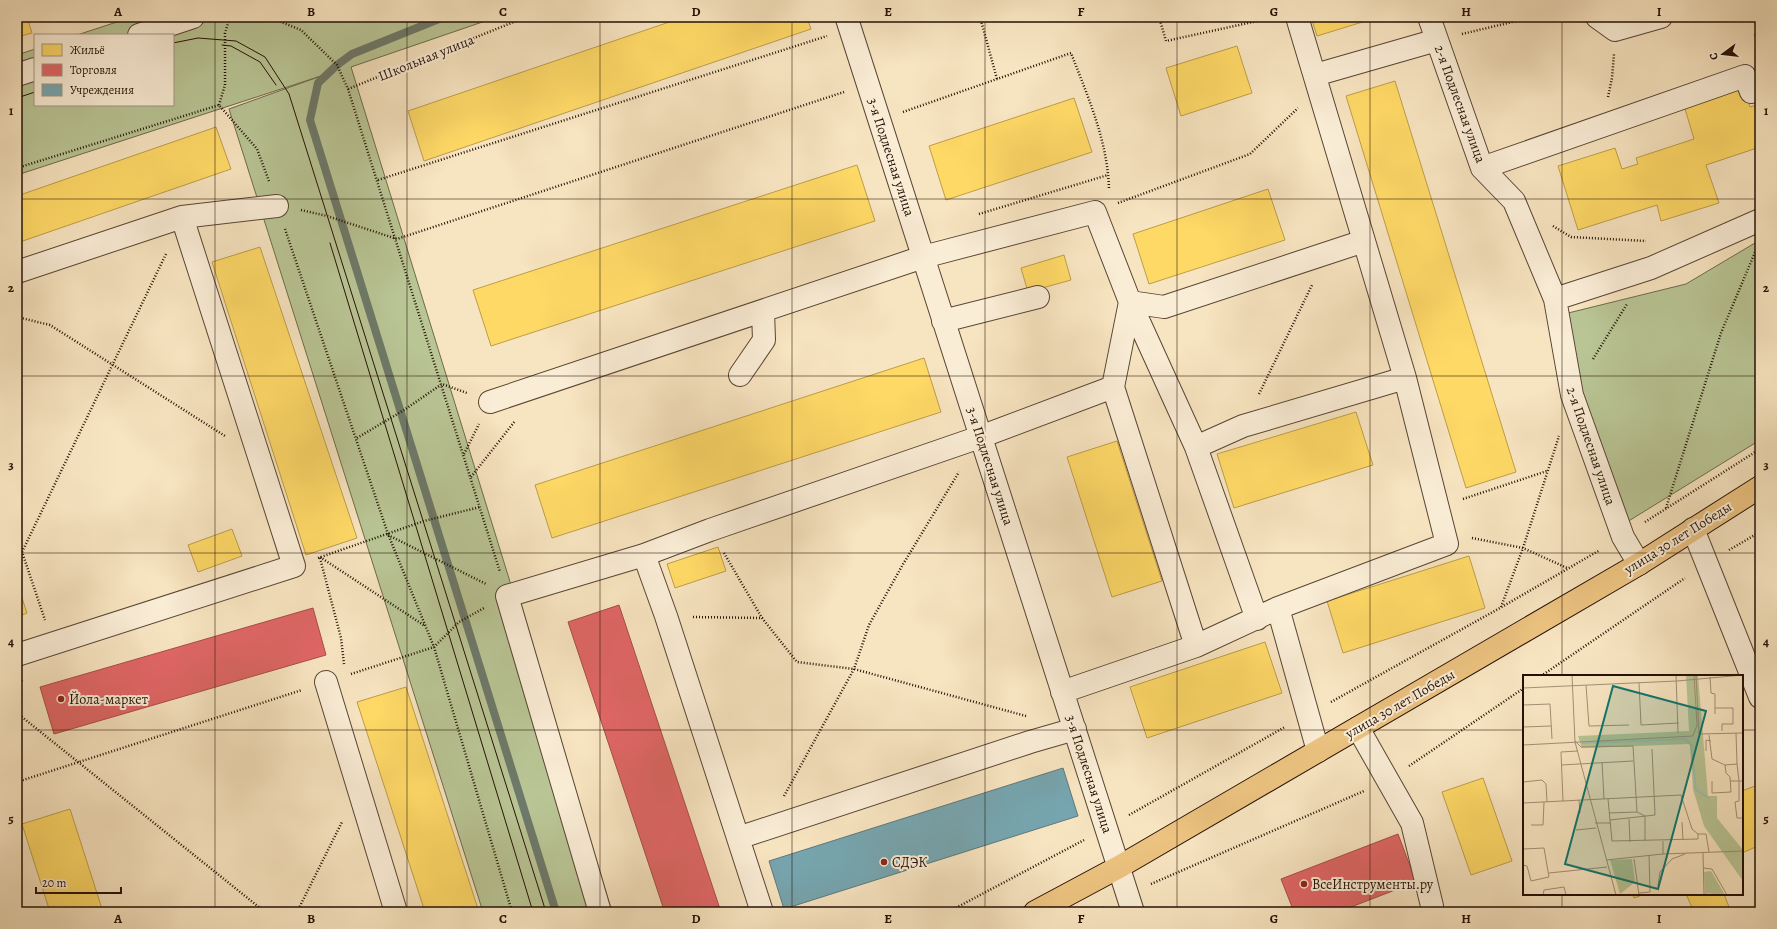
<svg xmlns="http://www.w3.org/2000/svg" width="1777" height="929" font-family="Alegreya,serif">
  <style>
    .green { fill: #b9c595; stroke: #6e6a4c }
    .homes { fill: #ffd966; stroke: #bd9d49 }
    .shops { fill: #e06666; stroke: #a84c49 }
    .public { fill: #76a5af; stroke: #5d787c }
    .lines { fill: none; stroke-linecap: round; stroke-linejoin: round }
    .stream { stroke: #6d7969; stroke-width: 8 }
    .minor-casing { stroke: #594533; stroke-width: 24 }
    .major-casing { stroke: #241004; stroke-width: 24 }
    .path { stroke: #241004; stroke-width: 2.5; stroke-dasharray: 1 2; stroke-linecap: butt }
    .minor { stroke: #faedd6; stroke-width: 22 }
    .major { stroke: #ecc280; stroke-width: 22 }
    .tram { stroke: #241004; stroke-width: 1 }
    .grid { fill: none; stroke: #241004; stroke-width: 1; stroke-opacity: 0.55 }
    .poi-dot { fill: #8f2418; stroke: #faedd6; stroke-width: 1.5 }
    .labels { text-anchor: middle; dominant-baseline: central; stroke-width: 4; stroke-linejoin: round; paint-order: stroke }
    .street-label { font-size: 14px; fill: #241004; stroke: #faedd6 }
    .poi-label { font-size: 14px; fill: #241004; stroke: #faedd6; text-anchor: start }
    .inset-river { fill: none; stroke: #9ebfac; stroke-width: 2 }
    .inset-road { fill: none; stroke: #a38f75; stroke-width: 1 }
    .view { fill: #0f766e; fill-opacity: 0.15; stroke: #0f766e; stroke-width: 2 }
    .inset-edge { fill: none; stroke: #241004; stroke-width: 2 }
    .neatline { fill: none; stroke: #241004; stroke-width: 1.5 }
    .grid-label { font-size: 13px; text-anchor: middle; font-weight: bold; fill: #241004 }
  </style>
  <rect width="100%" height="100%" fill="#f7e4c0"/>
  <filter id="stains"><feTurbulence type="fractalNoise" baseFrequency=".005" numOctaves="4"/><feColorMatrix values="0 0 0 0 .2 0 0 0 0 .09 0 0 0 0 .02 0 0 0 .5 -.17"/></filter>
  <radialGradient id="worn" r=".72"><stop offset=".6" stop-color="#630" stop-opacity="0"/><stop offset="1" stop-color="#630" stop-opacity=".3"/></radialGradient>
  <!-- green -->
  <path class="green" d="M132 17H497L351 67 612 912H483L229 109 321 76 17 175V55L35 49V105H173V35H77Z
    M1760 240V440L1627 522 1556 316 1686 284Z"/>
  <!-- homes -->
  <path class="homes" d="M17 17H27L32 33 17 37Z
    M684 17H807L811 29 424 161 408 111Z
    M1311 17H1368L1369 20 1317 36Z
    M1760 32V52L1754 34Z
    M1237 46 1252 93 1181 116 1166 68Z
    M1395 81 1516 472 1466 488 1346 96Z
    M1742 83 1750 107 1760 104V147L1706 165 1719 203 1661 221 1657 205 1578 230 1558 166 1615 148 1622 169 1638 164 1636 158 1694 139 1683 102Z
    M1074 98 1092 152 946 200 929 146Z
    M216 127 231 169 17 243V196Z
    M857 165 875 221 491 346 473 290Z
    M1268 189 1285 240 1149 284 1133 234Z
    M260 247 357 538 306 555 212 262Z
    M1064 255 1071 280 1028 292 1021 268Z
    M924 358 941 412 552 538 535 485Z
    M1356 412 1373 465 1234 508 1217 454Z
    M1117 441 1162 581 1112 597 1067 457Z
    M232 529 242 556 198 572 188 545Z
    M718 547 726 571 675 588 667 564Z
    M1469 556 1485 608 1343 653 1327 601Z
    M17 583 27 613 17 617Z
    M1265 642 1282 693 1147 738 1130 687Z
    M406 687 479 912H425L357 702Z
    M1483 778 1512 861 1471 875 1442 792Z
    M1760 784V845L1742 853V791Z
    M70 809 103 912H50L22 824Z
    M1633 894H1645L1634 898Z
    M1686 894H1724L1731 912H1694Z"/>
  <!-- shops -->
  <path class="shops" d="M619 605 721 912H664L663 907 568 622Z
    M313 608 326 655 54 734 40 687Z
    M1398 834 1416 882 1338 912H1294L1281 879Z"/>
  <!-- public -->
  <path class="public" d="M1063 768 1078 816 784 909 769 861Z"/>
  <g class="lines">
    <!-- stream -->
    <path class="stream" d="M444 17 352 54 337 65 318 83 310 120 556 912"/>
    <defs>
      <path id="minor" d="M850 17 847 19 1133 912
        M1429 17 1482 168 1514 201 1555 299 1572 395 1623 537 1639 564
        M1597 17 1615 30 1661 17
        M139 35 193 17
        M17 75 35 69
        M1315 75 1437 40
        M1482 168 1745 76 1751 92 1760 90
        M17 272 182 217 277 206
        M1555 299 1651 268 1760 220
        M1130 302 1113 387 1196 646
        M1130 302 1164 307 1364 241
        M943 321 1038 297
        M740 375 764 340 763 311
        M490 402 923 257 1095 212 1130 302 1196 447 1257 619
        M1196 447 1243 426 1405 378
        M1693 529 1760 697
        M644 555 666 616 762 912
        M1278 608 1318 751
        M17 655 294 566 182 217
        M326 682 396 912
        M1062 692 1196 646 1278 608 1447 544 1405 378 1297 17
        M1358 728 1412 823 1432 906
        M738 838 1030 742 1075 729
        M600 912 507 596 644 555 710 530 980 437 1113 387"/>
      <path id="major" d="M1035 912 1119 867 1639 564 1760 487"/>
    </defs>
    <!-- minor casing -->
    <use href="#minor" class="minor-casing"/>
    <!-- major casing -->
    <use href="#major" class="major-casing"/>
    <!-- path -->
    <path class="path" d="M269 17 301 30 337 65 348 89 500 572
      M980 17 997 79
      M1159 17 1166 41 1271 18
      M1462 34 1533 17
      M348 89 526 17
      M1608 97 1612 78 1614 54
      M219 105 225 85V33L230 17
      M903 112 1071 53C1088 97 1108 142 1109 190
      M17 168 219 105 257 149 269 181
      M378 180 827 36
      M1118 203 1250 154 1298 108
      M301 210 327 216 397 239 844 92
      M979 214 1108 175
      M1553 226 1571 237 1646 241
      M285 229 388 534 434 647 512 912
      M17 317 50 325 225 436
      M1593 359 1627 304
      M1259 394 1312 285
      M357 438 404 410 442 384 467 393
      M464 454 479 424
      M471 477 515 421
      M1463 499 1547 471
      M1666 508 1721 333 1756 250
      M1645 522 1760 449
      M388 535 486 584
      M17 537 45 620
      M1472 538 1523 548 1567 568
      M1729 550 1760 532
      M22 552 166 254
      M724 553 762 618
      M320 557 425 626
      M318 558 424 521 480 507
      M320 558 341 638 344 664
      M1501 607 1523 548 1559 436
      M693 617 762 618 797 662 854 669 1026 716
      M351 674 434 647 459 622 484 608
      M1541 676 1685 578
      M17 692 22 680
      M1331 702 1500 608 1600 550
      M17 713 265 912
      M1409 766 1524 688
      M17 782 302 690
      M784 796 854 669 869 625 902 566 959 472
      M1129 815 1285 727
      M1151 884 1364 791
      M297 912 342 822
      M948 912 1084 840
      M1095 912 1105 907"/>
    <!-- minor -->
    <use href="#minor" class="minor"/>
    <!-- major -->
    <use href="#major" class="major"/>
    <!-- tram -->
    <path class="tram" d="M173 43 198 38 236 41 265 57 289 94 546 912
      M222 45 231 46 260 62 276 85
      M17 98 35 92
      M330 243 533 912"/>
  </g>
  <!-- grid -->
  <path class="grid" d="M215 17V912M407 17V912M600 17V912M792 17V912M985 17V912M1177 17V912M1370 17V912M1562 17V676M17 199H1760M17 376H1760M17 553H1760M17 730H1524M1742 730H1760M1562 894V912"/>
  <!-- markers -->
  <g class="poi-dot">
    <circle cx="61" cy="699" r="4"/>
    <circle cx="884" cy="862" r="4"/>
    <circle cx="1304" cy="884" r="4"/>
  </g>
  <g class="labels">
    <!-- street labels -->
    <g class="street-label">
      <text transform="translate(426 58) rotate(-22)">Школьная улица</text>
      <text transform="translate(1460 104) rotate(70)">2-я Подлесная улица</text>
      <text transform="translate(891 157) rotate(72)">3-я Подлесная улица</text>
      <text transform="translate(1591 446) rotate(71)">2-я Подлесная улица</text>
      <text transform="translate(990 466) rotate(72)">3-я Подлесная улица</text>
      <text transform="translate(1678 538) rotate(-32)">улица 30 лет Победы</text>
      <text transform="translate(1400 704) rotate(-30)">улица 30 лет Победы</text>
      <text transform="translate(1089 774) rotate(72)">3-я Подлесная улица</text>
    </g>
    <!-- poi labels -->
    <g class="poi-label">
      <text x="69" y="699">Йола-маркет</text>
      <text x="892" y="862">СДЭК</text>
      <text x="1312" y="884">ВсеИнструменты.ру</text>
    </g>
  </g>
  <!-- overview -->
  <g transform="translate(1523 675)">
    <rect width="220" height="220" fill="#f7e4c0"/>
    <path d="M163 0H175L185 121H194V143L220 175V206L181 151 170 114 167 69 59 73 55 61 166 56ZM109 184 112 207 97 219 87 185ZM188 196 202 220 182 218 181 197Z" fill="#b9c595"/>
    <path class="inset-river" d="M59 68 163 64 168 70 173 115 186 123"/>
    <path class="inset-road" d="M49 0 52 67 93 220M153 0 155 58M173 0 176 59 220 58M187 2 188 18 192 19V39M116 8 118 50 156 48M63 10 66 51 106 50M0 13 154 6 220 0M0 30 27 29 29 64M192 33H210V49H199V56M0 52 28 51M213 58 214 89M186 60 189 84 202 90 214 89 216 106H220M52 66 58 72 110 71 114 137M0 70 170 61 174 50 171 0M183 76V65L188 66M79 87 81 124M38 90 110 86M189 106V118L208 117 207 102 203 98 202 90M207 106H216V126L212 127 214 143H220M0 107 19 105 23 109 24 127M85 124 89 166 175 164V159M56 125 57 138M40 126 38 77 55 76M0 128 158 120 169 154 175 159H183L186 177M86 138 114 137 122 141M106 144 107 167M87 145 132 140 129 74M159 147 160 165M72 148H88M8 150H20L21 127M53 155 73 153M122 166V141M140 166V179M0 174 21 173 26 202 8 206 4 191 0 190M180 178 181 219 193 220M111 184 116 220M83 185 140 179 220 176M180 193 189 194 204 220M26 198 84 192M135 211 137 197 149 184 162 179M116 218 127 217 126 180M20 220 21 215 41 212 43 220"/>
    <path class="view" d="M90 11 183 36 135 214 42 189Z"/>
    <rect width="220" height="220" class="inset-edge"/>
  </g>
  <!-- margin -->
  <rect width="1777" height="929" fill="none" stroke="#f7e4c0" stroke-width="44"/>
  <!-- legend -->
  <rect x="34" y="34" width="140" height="72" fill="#faedd6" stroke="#a49582"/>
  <rect x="42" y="44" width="20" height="12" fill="#ffd966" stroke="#a49582"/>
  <text x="70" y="54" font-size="12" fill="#241004">Жильё</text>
  <rect x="42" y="64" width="20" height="12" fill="#e06666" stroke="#a49582"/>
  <text x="70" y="74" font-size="12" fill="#241004">Торговля</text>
  <rect x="42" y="84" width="20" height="12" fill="#76a5af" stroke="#a49582"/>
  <text x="70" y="94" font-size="12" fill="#241004">Учреждения</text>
  <!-- north arrow -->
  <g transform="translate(1723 54) rotate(255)" stroke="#faedd6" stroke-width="3" paint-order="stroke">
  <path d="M0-3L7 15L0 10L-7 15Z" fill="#241004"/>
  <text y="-6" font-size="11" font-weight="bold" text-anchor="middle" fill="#241004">С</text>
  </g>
  <!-- scale -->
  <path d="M36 887v6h85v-6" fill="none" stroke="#241004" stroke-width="2"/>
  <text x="42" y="887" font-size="12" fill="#241004" stroke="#faedd6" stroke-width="3" paint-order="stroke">20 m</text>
  <rect x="22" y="22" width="1733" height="885" class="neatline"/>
  <g class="grid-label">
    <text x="118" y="16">A</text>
    <text x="311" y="16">B</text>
    <text x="503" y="16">C</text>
    <text x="696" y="16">D</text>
    <text x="888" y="16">E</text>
    <text x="1081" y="16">F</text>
    <text x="1274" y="16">G</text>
    <text x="1466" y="16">H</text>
    <text x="1659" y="16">I</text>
    <text x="11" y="115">1</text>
    <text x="1766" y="115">1</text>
    <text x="11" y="292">2</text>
    <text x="1766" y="292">2</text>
    <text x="11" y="469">3</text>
    <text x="1766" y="469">3</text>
    <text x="11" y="646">4</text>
    <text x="1766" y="646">4</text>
    <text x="11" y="823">5</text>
    <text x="1766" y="823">5</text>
    <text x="118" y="923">A</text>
    <text x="311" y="923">B</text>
    <text x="503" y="923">C</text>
    <text x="696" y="923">D</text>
    <text x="888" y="923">E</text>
    <text x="1081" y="923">F</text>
    <text x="1274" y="923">G</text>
    <text x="1466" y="923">H</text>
    <text x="1659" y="923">I</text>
  </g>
  <rect width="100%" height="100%" filter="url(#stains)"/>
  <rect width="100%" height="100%" fill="url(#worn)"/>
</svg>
